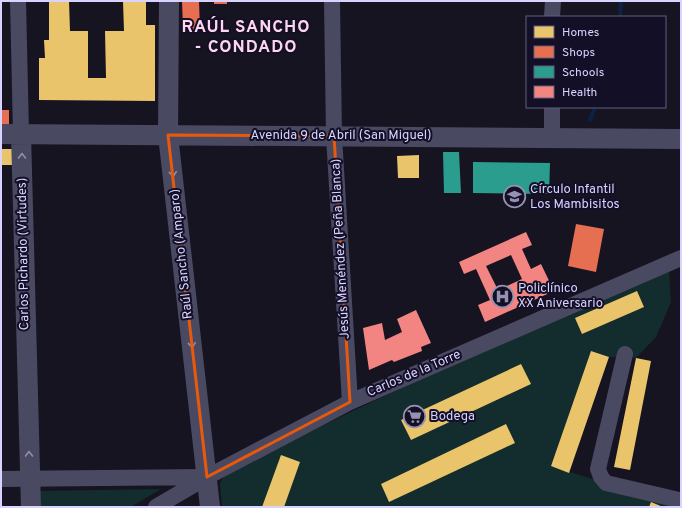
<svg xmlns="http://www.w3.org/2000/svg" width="682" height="508" font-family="Overpass,sans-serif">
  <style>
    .green { fill: #132c2d }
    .homes { fill: #e9c46a }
    .shops { fill: #e76f51 }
    .schools { fill: #2a9d8f }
    .health { fill: #f28482; fill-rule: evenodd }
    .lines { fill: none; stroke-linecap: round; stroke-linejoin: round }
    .stream { stroke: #0d2144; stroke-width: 4 }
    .minor { stroke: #4a4962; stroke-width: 16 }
    .tertiary { stroke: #4a4962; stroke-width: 20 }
    .oneway { stroke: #928eb0 }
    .marked { fill: none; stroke: #e8590c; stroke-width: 3; stroke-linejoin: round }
    .labels { text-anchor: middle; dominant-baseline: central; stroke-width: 4; stroke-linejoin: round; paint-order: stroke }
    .street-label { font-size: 13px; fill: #d9d4ff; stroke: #130f26 }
    .poi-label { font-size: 13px; fill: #d9d4ff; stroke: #130f26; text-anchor: start }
    .district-label { font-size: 17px; font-weight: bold; letter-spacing: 1px; fill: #ffd6f0; stroke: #130f26 }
  </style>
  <rect width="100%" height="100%" fill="#161421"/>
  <!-- green -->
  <path class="green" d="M669 270 671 302 656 337 636 358 609 357 591 351 551 466 647 496 678 507H222L220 483 228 470 518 333Z
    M161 489 131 507H41L40 491Z"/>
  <!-- homes -->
  <path class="homes" d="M49 1H69L70 31H88V78H106L105 31H124L123 1H146V25H155V101L39 100V58H45L44 40H49Z
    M1 149H14V165H1Z
    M419 155V178H398L397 156Z
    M637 291 644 307 582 334 575 318Z
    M591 351 609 357 569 473 551 466Z
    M636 358 651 361 630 470 614 467Z
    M521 364 531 384 411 440 401 420Z
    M506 424 515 443 389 502 381 484Z
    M281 455 300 462 284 507H262Z
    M651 502 663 507H649Z"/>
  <!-- shops -->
  <path class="shops" d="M182 1H199L200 30H183Z
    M214 1H227V4H214Z
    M1 110H9V125H1Z
    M576 224 604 229 596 272 568 266Z"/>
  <!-- schools -->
  <path class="schools" d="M443 152H459L461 193H444Z
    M473 162 550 163 549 194 473 193Z"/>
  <!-- health -->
  <path class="health" d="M526 232 532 245 522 249 531 269 541 264 554 291 485 322 478 305 490 300 476 269 464 274 459 262ZM511 255 522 279 498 290 486 266Z
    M416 310 431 343 421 347 422 351 394 362 392 360 369 370 363 328 382 323 385 340 402 332 397 319Z"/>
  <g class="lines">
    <!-- stream -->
    <path class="stream" d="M620 17 621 1
      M590 120 595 107"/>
    <!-- minor -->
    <path class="minor" d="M18 1 21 134
      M332 1 334 136 350 402
      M552 17 553 1
      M552 138V107
      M625 354 598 469 601 477 606 483 679 500 681 501
      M1 479 205 477
      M156 507 207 477 350 402 681 258"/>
    <!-- tertiary -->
    <path class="tertiary" d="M169 1 168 135 210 507
      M1 134 681 139
      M21 134 31 507"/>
  </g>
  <!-- one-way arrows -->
  <defs><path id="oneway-chevron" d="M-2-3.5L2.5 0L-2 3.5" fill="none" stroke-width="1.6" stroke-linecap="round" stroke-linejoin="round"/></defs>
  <g class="oneway">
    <use href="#oneway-chevron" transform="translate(22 156) rotate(-91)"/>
    <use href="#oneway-chevron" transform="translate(173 174) rotate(84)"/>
    <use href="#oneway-chevron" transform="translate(192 345) rotate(84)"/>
    <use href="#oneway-chevron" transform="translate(29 454) rotate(-91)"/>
  </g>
  <!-- marked area -->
  <path class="marked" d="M168 135 334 136 350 402 207 477Z"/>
  <!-- icons -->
  <defs>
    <symbol id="school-ring" viewBox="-11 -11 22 22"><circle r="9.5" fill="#130f26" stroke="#9591b1" stroke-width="1.5"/><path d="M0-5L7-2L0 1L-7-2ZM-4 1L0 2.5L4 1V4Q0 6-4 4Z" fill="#9591b1"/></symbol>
    <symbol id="hospital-ring" viewBox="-11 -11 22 22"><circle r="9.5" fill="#130f26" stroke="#9591b1" stroke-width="1.5"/><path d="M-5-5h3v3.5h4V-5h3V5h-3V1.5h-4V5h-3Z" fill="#9591b1"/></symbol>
    <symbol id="supermarket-ring" viewBox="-11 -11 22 22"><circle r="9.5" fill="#130f26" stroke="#9591b1" stroke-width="1.5"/><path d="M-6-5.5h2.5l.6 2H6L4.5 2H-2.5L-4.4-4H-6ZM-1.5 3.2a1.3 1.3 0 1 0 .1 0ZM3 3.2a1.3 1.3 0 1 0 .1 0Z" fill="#9591b1"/></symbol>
  </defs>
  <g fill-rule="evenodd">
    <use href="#school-ring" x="502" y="184" width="25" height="25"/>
    <use href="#hospital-ring" x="490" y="284" width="25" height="25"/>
    <use href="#supermarket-ring" x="402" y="404" width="25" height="25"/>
  </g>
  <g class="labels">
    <!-- street labels -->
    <g class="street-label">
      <text x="341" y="136">Avenida 9 de Abril (San Miguel)</text>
      <text transform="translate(341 249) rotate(-93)">Jesús Menéndez (Peña Blanca)</text>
      <text transform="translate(24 254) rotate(-91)">Carlos Pichardo (Virtudes)</text>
      <text transform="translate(182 254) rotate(-96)">Raúl Sancho (Amparo)</text>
      <text transform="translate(414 374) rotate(-23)">Carlos de la Torre</text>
    </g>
    <!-- poi labels -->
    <g class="poi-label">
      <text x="530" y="190">Círculo Infantil<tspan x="530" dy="15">Los Mambisitos</tspan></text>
      <text x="518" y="289">Policlínico<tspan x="518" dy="15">XX Aniversario</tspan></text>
      <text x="430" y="417">Bodega</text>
    </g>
    <!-- district labels -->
    <g class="district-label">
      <text x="246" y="28">RAÚL SANCHO<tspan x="246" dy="20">- CONDADO</tspan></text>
    </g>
  </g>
  <!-- border -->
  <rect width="682" height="508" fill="none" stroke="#d9d4ff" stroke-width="4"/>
  <!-- legend -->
  <rect x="526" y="16" width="140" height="92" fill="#130f26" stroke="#625e7d"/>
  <rect x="534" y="26" width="20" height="12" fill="#e9c46a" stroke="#625e7d"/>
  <text x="562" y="36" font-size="12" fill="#d9d4ff">Homes</text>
  <rect x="534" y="46" width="20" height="12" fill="#e76f51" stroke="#625e7d"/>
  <text x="562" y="56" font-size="12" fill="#d9d4ff">Shops</text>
  <rect x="534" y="66" width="20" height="12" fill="#2a9d8f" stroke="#625e7d"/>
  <text x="562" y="76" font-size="12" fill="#d9d4ff">Schools</text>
  <rect x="534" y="86" width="20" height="12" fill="#f28482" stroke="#625e7d"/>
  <text x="562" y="96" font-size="12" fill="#d9d4ff">Health</text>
</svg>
